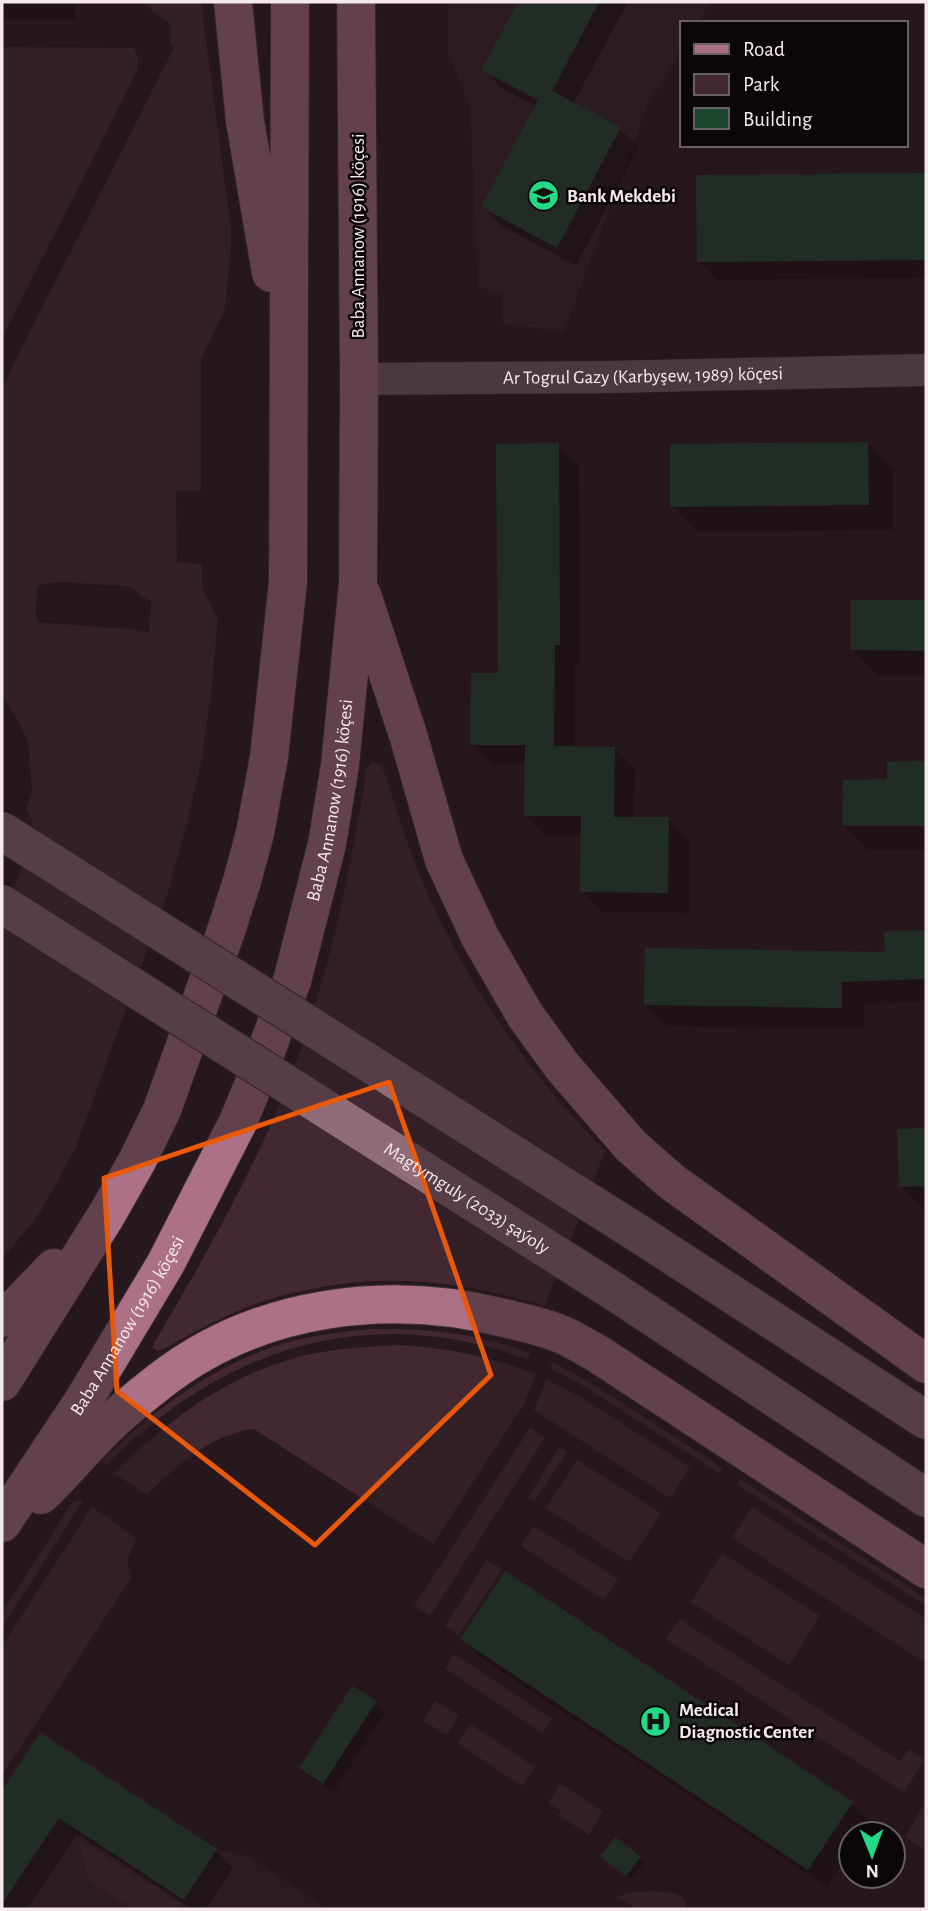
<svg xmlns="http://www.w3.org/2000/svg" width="928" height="1911" font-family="'Alegreya Sans',sans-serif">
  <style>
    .built { fill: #342027 }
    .green { fill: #432832; fill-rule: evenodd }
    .shadow { fill: #0007 }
    .building { fill: #1b472e }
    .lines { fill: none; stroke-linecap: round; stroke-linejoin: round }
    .minor-casing { stroke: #3c3235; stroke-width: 33 }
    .secondary-casing { stroke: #3c3235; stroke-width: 40 }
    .primary-casing { stroke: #3c3235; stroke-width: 40 }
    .minor { stroke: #756469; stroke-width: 32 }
    .secondary { stroke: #906b78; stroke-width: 38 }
    .primary { stroke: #ac7186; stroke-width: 38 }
    .secondary-bridge-casing { stroke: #3c3235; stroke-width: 40; stroke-linecap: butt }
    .secondary-bridge { stroke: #906b78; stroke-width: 38 }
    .marked { fill: none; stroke: #e8590c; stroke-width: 5; stroke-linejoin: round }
    .labels { text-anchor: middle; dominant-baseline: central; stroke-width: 5; stroke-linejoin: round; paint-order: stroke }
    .poi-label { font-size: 19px; font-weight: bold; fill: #f4eaed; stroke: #0b0607; text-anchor: start }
    .street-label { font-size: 19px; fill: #f4eaed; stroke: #0b0607 }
  </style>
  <rect width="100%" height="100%" fill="#26181d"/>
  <!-- built -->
  <path class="built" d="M448 2H710L697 23H681V49L647 106 564 332 503 323V296L478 287 470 105 448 54Z
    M40 1731 218 1850 247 1856 327 1909H2V1789Z"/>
  <!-- green -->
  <path class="green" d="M144 2H201L231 230V247L225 309 201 358V490L176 491 177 561 202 565V589L218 619 211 693 202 758 186 827 168 892 76 1147 41 1211 2 1260V916L23 866 33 820 26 810 32 791 28 742 18 721 2 695V387L174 48 169 43 171 32 169 22 153 12ZM59 582 127 586 138 592 142 597 151 601 149 633 130 629 45 623 38 621 36 615 37 589 43 584Z
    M2 47 134 48 138 58V69L2 338Z
    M373 761 379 765 384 771C397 812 410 853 427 892 469 989 532 1076 605 1151L545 1306C464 1282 390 1272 307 1290 288 1294 268 1299 250 1306 219 1318 192 1333 164 1349L157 1351 153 1348 154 1343C197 1271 238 1198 272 1122 322 1010 348 887 367 767Z
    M370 1329C426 1328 478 1333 531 1353L528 1360C370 1300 221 1348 106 1466L101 1461C154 1410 214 1364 285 1343 313 1335 342 1332 370 1329Z
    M397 1345C445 1347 490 1357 536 1374L524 1404 433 1544 254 1429C211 1434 176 1466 147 1495L114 1473C164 1424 222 1379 291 1359 325 1349 361 1347 397 1345Z
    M553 1362 593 1384 723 1468 720 1474 590 1390 550 1368Z
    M546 1379 584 1399 690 1467 670 1498 534 1410Z
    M530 1428 545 1438 430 1616 414 1606Z
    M560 1447 567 1452 535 1501 528 1497Z
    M577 1460 661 1513 629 1562 546 1508Z
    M740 1479 926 1598V1606L736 1484Z
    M77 1500 83 1501 2 1628V1613L72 1503Z
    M92 1507 136 1538 127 1561 131 1578 2 1775V1646Z
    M752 1507 926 1619V1663L732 1538Z
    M534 1526 618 1579 604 1600 521 1546Z
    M722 1553 820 1616 789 1665 691 1602Z
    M487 1560 502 1569 459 1635 445 1626Z
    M679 1619 900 1761 909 1749 925 1760 904 1792 666 1639Z
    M454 1654 552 1719 542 1733 445 1668Z
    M436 1701 459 1716 446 1735 423 1720Z
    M470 1724 535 1767 522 1786 458 1743Z
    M561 1784 603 1812 589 1835 559 1815 561 1811 548 1803Z
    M926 1801V1850L905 1837Z
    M78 1839 180 1904 178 1909H133L88 1880Z
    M651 1891C664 1892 689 1891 685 1909H637L618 1897 627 1893Z"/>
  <!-- shadow -->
  <path class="shadow" d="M2 2H75V19H2Z
    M520 2H628L573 104 620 129 639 148 576 265 502 226 483 207 537 107 502 89 484 70Z
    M926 175V278L717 280 699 261 698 177Z
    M868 444 893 469V530L697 531 672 506Z
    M558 445 579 466 580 665H575L574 748H614L635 769 634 819H669L689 840V913L603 912 582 891 583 836H546L525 815 526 765H493L472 744 499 675Z
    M926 601V679L922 675H878L853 650V602Z
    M889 763H926V850H869L844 825 889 781Z
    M926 932V1001L864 1004 863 1029 667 1026 645 1004 887 954 886 933Z
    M926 1130V1211L901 1186 899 1131Z
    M462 1639 852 1803 871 1822 863 1834H851V1851L827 1887 481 1658Z
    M376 1703 385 1713 334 1792 311 1778 301 1768Z
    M41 1735 216 1851 233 1868 206 1909H192L77 1834 27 1909H2V1794Z
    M616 1839 644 1863 632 1880 607 1860Z"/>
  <!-- building -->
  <path class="building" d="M518 2H599L552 91 621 127 557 248 481 207 538 100 481 70Z
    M926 173V260L697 262 696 175Z
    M868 442 869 505 670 507V444Z
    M559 443 560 645H555L554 746 615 747 614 817H669L668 893 580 892 581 816H524L525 745H470L471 673H498L496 444Z
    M851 600H926V651L851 650Z
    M926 761V826H842L843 780 887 779V762Z
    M926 930V979L842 982V1008L644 1005 645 948 885 952 884 931Z
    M926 1128V1186L899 1187 897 1129Z
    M505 1571 853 1802 808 1870 460 1639Z
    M352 1686 377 1701 323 1784 299 1768Z
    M40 1733 217 1849 184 1900 59 1818 2 1904V1791Z
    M615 1837 641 1857 626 1876 600 1856Z"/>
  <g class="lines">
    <defs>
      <g id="minor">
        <path id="s1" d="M359 379 610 377 926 370"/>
      </g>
      <path id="secondary" d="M636 1232 926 1420
        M615 1292 926 1498"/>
      <g id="primary">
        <path d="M233 2 245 121 271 273"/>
        <path d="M362 595 409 738 444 860 480 937 525 1015 562 1066 631 1146 672 1182 926 1364"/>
        <path d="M2 1318 18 1305 54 1268"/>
        <path d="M2 1382 107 1214 137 1161 162 1110 226 931 242 881 255 833 269 757 288 582 290 2"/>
        <path d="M41 1495C64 1473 84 1448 107 1426 123 1410 142 1395 160 1381 257 1305 387 1289 504 1318 524 1323 547 1327 565 1336 576 1341 587 1348 598 1354L926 1569"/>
        <path id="s2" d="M2 1523 85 1398 166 1263 238 1122 257 1076 292 981 327 844 340 765 358 583 359 379 356 2"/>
      </g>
    </defs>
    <!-- minor casing -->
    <use href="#minor" class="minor-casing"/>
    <!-- secondary casing -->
    <use href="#secondary" class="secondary-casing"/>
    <!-- primary casing -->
    <use href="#primary" class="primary-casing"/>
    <!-- minor -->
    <use href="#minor" class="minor"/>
    <!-- secondary -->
    <use href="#secondary" class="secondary"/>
    <!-- primary -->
    <use href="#primary" class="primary"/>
    <defs>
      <g id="secondary-bridge">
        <path d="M2 831 636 1232"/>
        <path id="s3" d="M2 904 615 1292"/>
      </g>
    </defs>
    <!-- secondary-bridge casing -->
    <use href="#secondary-bridge" class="secondary-bridge-casing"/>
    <!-- secondary-bridge -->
    <use href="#secondary-bridge" class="secondary-bridge"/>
  </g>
  <!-- marked area -->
  <path d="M0 0H928V1911H0ZM389 1082 491 1375 315 1545 117 1391 104 1178Z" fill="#26181d" fill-opacity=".55" fill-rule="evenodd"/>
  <path class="marked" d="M389 1082 491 1375 315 1545 117 1391 104 1178Z"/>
  <!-- icons -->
  <defs>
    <symbol id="school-disc" viewBox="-11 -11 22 22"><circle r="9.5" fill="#23d886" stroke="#0b0607"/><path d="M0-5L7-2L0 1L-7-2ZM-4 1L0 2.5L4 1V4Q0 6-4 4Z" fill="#111"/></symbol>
    <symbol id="hospital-disc" viewBox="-11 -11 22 22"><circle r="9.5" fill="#23d886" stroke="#0b0607"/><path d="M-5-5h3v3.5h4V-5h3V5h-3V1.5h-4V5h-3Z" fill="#111"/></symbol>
  </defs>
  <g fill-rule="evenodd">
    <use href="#school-disc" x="526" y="178" width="35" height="35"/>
    <use href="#hospital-disc" x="638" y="1704" width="35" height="35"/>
  </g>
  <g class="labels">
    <!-- poi labels -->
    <g class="poi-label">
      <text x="567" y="196">Bank Mekdebi</text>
      <text x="679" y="1710">Medical<tspan x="679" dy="22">Diagnostic Center</tspan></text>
    </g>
    <!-- street labels -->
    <g class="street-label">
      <text transform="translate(358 236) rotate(-90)">Baba Annanow (1916) köçesi</text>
      <text stroke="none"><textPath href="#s1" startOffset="284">Ar Togrul Gazy (Karbyşew, 1989) köçesi</textPath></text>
      <text stroke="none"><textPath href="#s2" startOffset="802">Baba Annanow (1916) köçesi</textPath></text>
      <text stroke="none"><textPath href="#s3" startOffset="550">Magtymguly (2033) şaýoly</textPath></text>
      <text stroke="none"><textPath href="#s2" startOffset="234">Baba Annanow (1916) köçesi</textPath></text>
    </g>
  </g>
  <!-- border -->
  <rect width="928" height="1911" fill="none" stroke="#f4eaed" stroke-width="7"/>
  <!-- legend -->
  <rect x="680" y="21" width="228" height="126" fill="#0b0607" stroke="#686163" stroke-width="2"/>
  <rect x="694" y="44" width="35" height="10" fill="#ac7186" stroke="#686163" stroke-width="2"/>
  <text x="743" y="56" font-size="21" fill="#f4eaed">Road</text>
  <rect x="694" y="74" width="35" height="21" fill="#432832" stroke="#686163" stroke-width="2"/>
  <text x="743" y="91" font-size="21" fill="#f4eaed">Park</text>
  <rect x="694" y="108" width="35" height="21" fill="#1b472e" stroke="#686163" stroke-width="2"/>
  <text x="743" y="126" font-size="21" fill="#f4eaed">Building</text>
  <!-- north arrow -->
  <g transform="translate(872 1855) rotate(179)"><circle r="33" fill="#0b0607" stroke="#686163" stroke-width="2"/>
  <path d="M0-5L12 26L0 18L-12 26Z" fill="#23d886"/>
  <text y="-10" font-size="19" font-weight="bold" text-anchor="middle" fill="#f4eaed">N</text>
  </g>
</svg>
